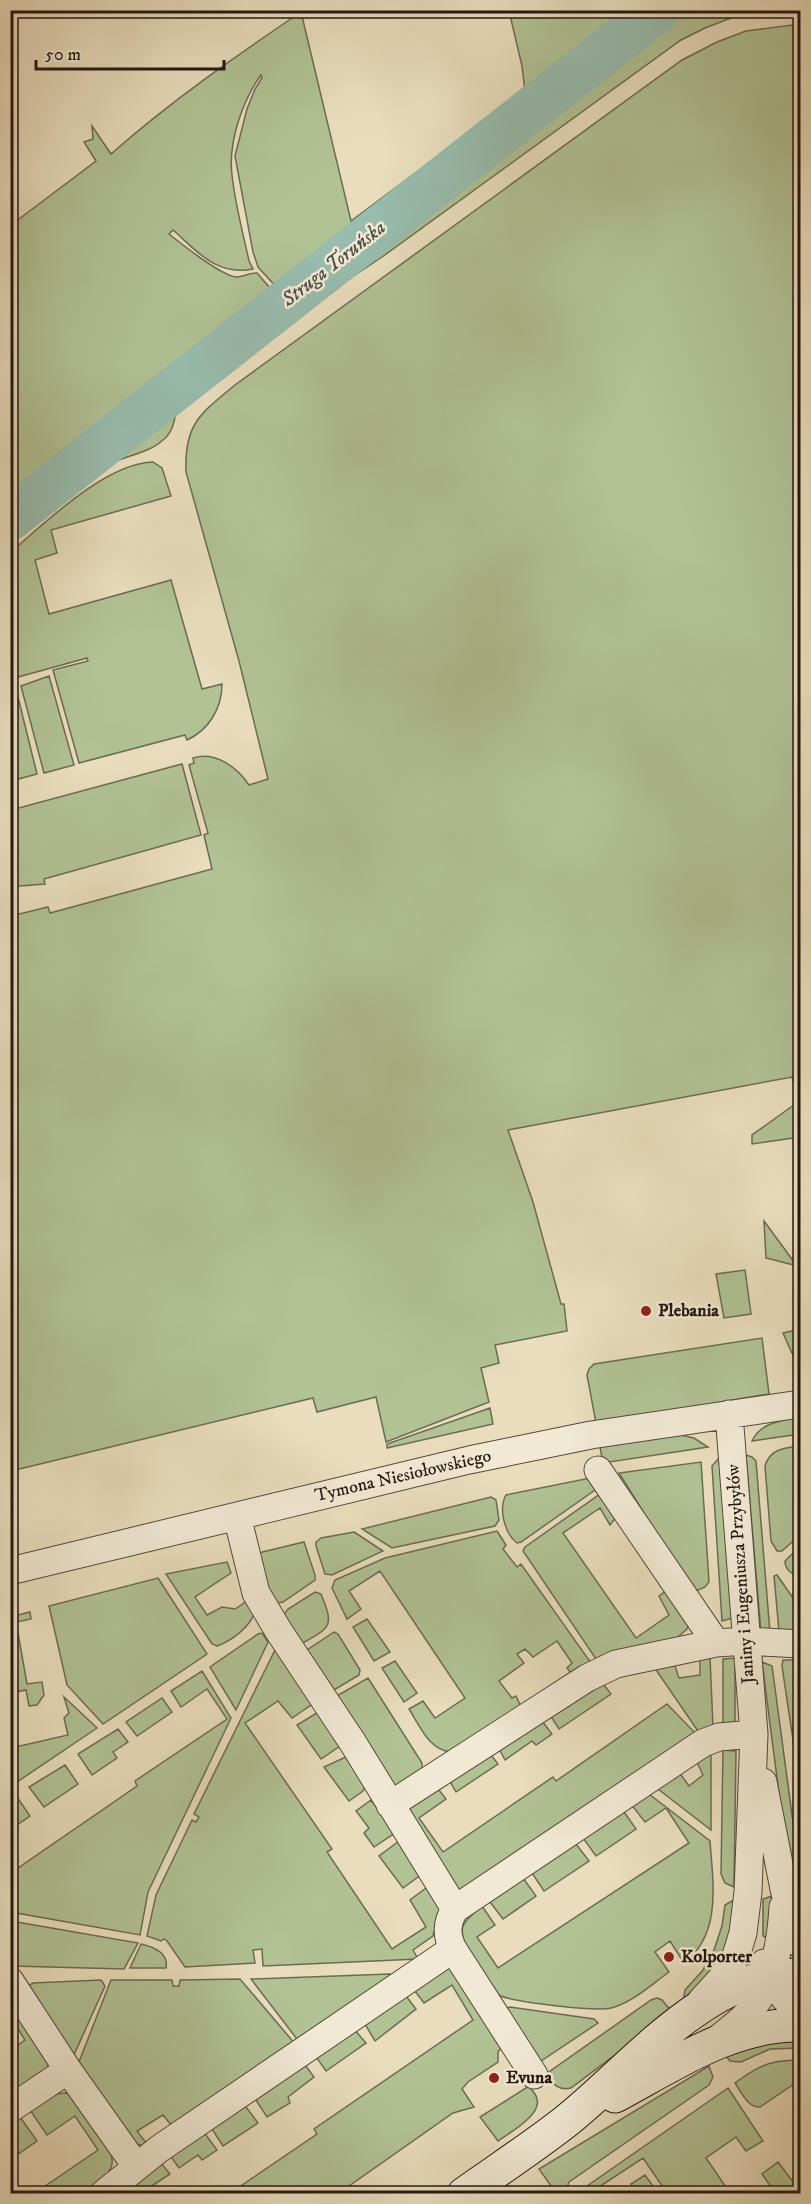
<svg xmlns="http://www.w3.org/2000/svg" width="811" height="2204" font-family="'IM FELL DW Pica',serif">
  <style>
    .green { fill: #b1c295; stroke: #6b6c53; stroke-width: 1.5 }
    .lines { fill: none; stroke-linecap: round; stroke-linejoin: round }
    .river { stroke: #98bcad; stroke-width: 45 }
    .street-casing { stroke: #56483c; stroke-width: 29 }
    .secondary-casing { stroke: #251711; stroke-width: 35 }
    .street { stroke: #f1e9d4; stroke-width: 27 }
    .secondary { stroke: #f1e9d4; stroke-width: 33 }
    .poi-dot { fill: #8f2418; stroke: #f1e9d4; stroke-width: 2 }
    .labels { text-anchor: middle; dominant-baseline: central; stroke-width: 5; stroke-linejoin: round; paint-order: stroke }
    .poi-label { font-size: 18px; font-weight: bold; fill: #251711; stroke: #f1e9d4; text-anchor: start }
    .street-label { font-size: 18px; fill: #251711; stroke: #f1e9d4 }
    .water-label { font-size: 20px; font-style: italic; fill: #4d5148; stroke: #f1e9d4 }
  </style>
  <rect width="100%" height="100%" fill="#e9ddbd"/>
  <filter id="stains"><feTurbulence type="fractalNoise" baseFrequency=".00333" numOctaves="4"/><feColorMatrix values="0 0 0 0 .2 0 0 0 0 .09 0 0 0 0 .02 0 0 0 .5 -.17"/></filter>
  <radialGradient id="worn" r=".72"><stop offset=".6" stop-color="#630" stop-opacity="0"/><stop offset="1" stop-color="#630" stop-opacity=".3"/></radialGradient>
  <!-- green -->
  <path class="green" d="M509 11H649L281 292 258 267 253 252 235 156 247 109 255 89 262 78 261 75C242 101 228 143 232 175 235 204 243 233 249 261L253 269C216 276 198 252 173 230L169 234C182 244 223 278 238 277 245 276 250 273 257 273L276 295 148 393 76 459 51 476 27 487 11 498V225L96 161 84 142 93 139 92 126 111 154C171 101 236 56 301 12L351 221 525 91 522 66Z
    M665 11H749L705 28 681 40 382 257 300 312 176 412C174 423 172 433 163 440 148 454 125 455 108 465 73 485 42 513 11 538V511L16 506 64 481 156 398 286 307Z
    M800 24V1137L752 1144V1135L798 1102 792 1077 508 1130 533 1202 561 1304H564L567 1331 495 1345 499 1363 481 1368 489 1402 386 1442 376 1397 317 1412 313 1398 11 1471V916L48 907 50 913 212 869 204 835 208 833 189 765 194 763 193 758C215 751 237 767 249 785L268 779 239 661 186 472C184 424 200 414 235 385L682 60 717 42 746 31Z
    M153 462 162 468 171 496 51 530 57 553 35 560 49 614 171 580 202 689 222 684C222 708 209 730 187 740L185 735 79 763 53 670 88 661 87 658 11 679V552C46 522 106 463 153 462Z
    M49 676 74 765 44 773 21 686Z
    M14 681 37 774 11 781 10 682Z
    M182 764 201 835 44 879 45 884 20 886 11 883V810Z
    M764 1221 797 1266 766 1258Z
    M745 1270 751 1314 724 1318 716 1274Z
    M796 1330 800 1353V1371L783 1333Z
    M762 1338 769 1394 596 1423 587 1375 589 1369 594 1364Z
    M490 1408 493 1424 387 1448V1444Z
    M800 1416V1434L752 1441C761 1422 782 1421 800 1416Z
    M676 1434 694 1438 708 1447 603 1463 600 1447Z
    M799 1446 800 1535 782 1551H777L771 1541 765 1466C770 1449 784 1448 799 1446Z
    M746 1455 752 1457 756 1461 770 1633H761Z
    M719 1458 733 1618 722 1621 712 1466Z
    M701 1462 709 1582 705 1587 696 1591 690 1587 619 1473Z
    M595 1477 598 1488 521 1542 517 1543C505 1534 498 1509 506 1495Z
    M600 1494 620 1512 610 1525 600 1508 563 1533 636 1638 669 1615 659 1596 671 1587 690 1621 687 1629 672 1642 596 1659 523 1551 525 1547Z
    M491 1497 496 1500 499 1520 495 1526 392 1548 362 1529Z
    M497 1531 506 1545 503 1549 517 1567 521 1564 591 1663 574 1677 567 1668 572 1663 557 1641 533 1657 525 1649 517 1654 524 1663 499 1681 512 1698 516 1696 522 1709 451 1752C429 1750 420 1726 409 1709L423 1701 435 1718 465 1698 380 1571 349 1591 361 1609 347 1619 332 1588 335 1580 385 1558Z
    M354 1532 383 1551 332 1575 325 1574 316 1546V1542L321 1538Z
    M304 1542 315 1575V1580L283 1602 277 1603 273 1601 254 1554Z
    M800 1546V1577C792 1574 785 1570 785 1561Z
    M227 1562 231 1573 195 1597 207 1615 222 1607 235 1609 247 1601 255 1611C251 1627 231 1641 217 1646L212 1644 166 1574Z
    M777 1575 798 1605 799 1633 779 1631 774 1576Z
    M158 1578 207 1654 103 1724 67 1685 49 1606Z
    M315 1592 321 1594C334 1626 332 1627 301 1644L284 1614 288 1609Z
    M30 1612 31 1619 16 1622 27 1684 42 1682 44 1695 37 1705 29 1706 26 1690 11 1693V1685L15 1684 11 1660 10 1617Z
    M367 1619 390 1652 374 1661 353 1627Z
    M334 1632 338 1634 360 1670 359 1675 334 1690 307 1650Z
    M262 1633 268 1642 236 1710 210 1667 258 1634Z
    M275 1650H279L314 1703 292 1718 278 1701 245 1723 332 1849 327 1852 392 1949 426 1927 410 1900 430 1885 441 1903 433 1936 413 1950 418 1959 263 1966 262 1949 253 1950 255 1963 185 1967 167 1941 164 1939 161 1941 147 1936 156 1895 192 1820 196 1822 199 1817 194 1814Z
    M700 1657H710L713 1727 700 1734 652 1664 673 1660 679 1678 700 1675Z
    M735 1658V1727L723 1726V1659Z
    M783 1660H800V1787L782 1666Z
    M395 1661 417 1693 404 1702 382 1668Z
    M762 1662 772 1666 799 1867 796 1877 790 1878Z
    M202 1671 231 1718 148 1892 140 1935 11 1912V1873L137 1786 135 1781 227 1719 207 1689 181 1707 171 1691Z
    M368 1678 422 1763V1769L399 1786 393 1785 335 1697Z
    M601 1681 611 1694 559 1729 550 1715Z
    M64 1697 97 1728 11 1786V1748L68 1735 64 1718 69 1713Z
    M162 1698 172 1712 137 1736 126 1722Z
    M667 1704 700 1738 460 1890 455 1888 409 1811 412 1803 436 1786 446 1799 419 1818 443 1852 553 1777 556 1781Z
    M320 1711 343 1744 321 1759 297 1725Z
    M542 1721 552 1734 536 1745 532 1741 505 1760 497 1745Z
    M118 1729 128 1742 113 1752 117 1758 92 1775 78 1754Z
    M711 1750V1830L658 1789 679 1772 689 1786 703 1775 696 1760Z
    M723 1750 736 1751 734 1887 725 1883 721 1874Z
    M488 1751 498 1764 456 1792 448 1778Z
    M348 1756 366 1786 363 1791 349 1801 324 1767Z
    M65 1765 78 1784 44 1807 29 1787Z
    M649 1794 710 1841C713 1883 722 1934 684 1963L670 1941 655 1952 669 1972C652 1984 632 2003 611 2008 596 2012 515 2002 501 1996 486 1989 457 1942 463 1926 466 1918 476 1912 482 1906L495 1925 477 1937 498 1968 689 1843 666 1808 645 1822 631 1804Z
    M17 1797 30 1816 11 1829V1801Z
    M371 1800 395 1833 374 1847 364 1833 369 1828 356 1811Z
    M622 1809 636 1829 596 1856 583 1838Z
    M573 1840 589 1861 544 1891 530 1870Z
    M399 1841 422 1874 403 1888 379 1856Z
    M523 1878 536 1896 503 1919 490 1902Z
    M772 1896 776 1928 768 1938 763 1936V1899Z
    M732 1901H736L732 1939 689 2003 684 1996 685 1990 703 1970 713 1953 722 1926 725 1905Z
    M11 1921 138 1943 124 1969 12 1966Z
    M141 1944C154 1947 169 1953 166 1968H130Z
    M448 1965 504 2044 498 2052V2062L468 2082 462 2089 474 2107 453 2113 339 2193 229 2194 317 2134 314 2129 473 2020 452 1985 424 2003 411 1986Z
    M390 1974 391 1975 300 2043 251 1979Z
    M240 1979 296 2045 175 2130 163 2115 137 2131 150 2148 137 2144 77 2067 111 1980H172L173 1986H179L180 1980Z
    M101 1980 105 1986 73 2057 28 1986 33 1983Z
    M403 1992 416 2009 375 2041 362 2019Z
    M657 1998 662 2000 672 2012 571 2088C558 2091 553 2084 546 2074L651 2000Z
    M11 2003 48 2058V2068L11 2098V2050L25 2040 11 2018Z
    M510 2007 594 2019 598 2023 538 2063 504 2009Z
    M353 2028 366 2043 326 2071 314 2054Z
    M800 2038V2048L770 2049 741 2062 730 2061 725 2055 746 2045Z
    M795 2060 800 2061V2078L797 2082 760 2107C748 2108 741 2092 735 2083 757 2067 767 2061 795 2060Z
    M303 2062 314 2077 288 2097 290 2103 267 2117 254 2097Z
    M709 2066 713 2077 709 2085 569 2182 565 2193H556L539 2169Z
    M529 2086C532 2090 536 2094 537 2099 542 2115 509 2133 498 2141L480 2117Z
    M728 2088 763 2141 746 2151 736 2137 706 2158 730 2193H667L643 2158 590 2193H577Z
    M67 2093 73 2096C84 2112 115 2145 112 2164 109 2176 98 2185 90 2193H35L98 2150 75 2116 47 2135 28 2107 51 2094Z
    M243 2103 258 2123 223 2146 210 2126Z
    M18 2114 37 2141 11 2159V2119Z
    M203 2131 217 2150 202 2160 198 2155 179 2168 169 2154Z
    M160 2162 170 2174 141 2193H136L126 2182Z
    M778 2162 797 2187 785 2193H775L762 2174Z
    M645 2175 658 2193H637L631 2184Z"/>
  <g class="lines">
    <!-- river -->
    <path class="river" d="M10 518 658 10"/>
    <defs>
      <path id="street" d="M598 1470 716 1643
        M10 1571 469 1460 591 1435 800 1404
        M763 1782 784 1889 794 1929 800 1944
        M390 1805 587 1678 616 1664 716 1643 746 1641 800 1644
        M455 1909 703 1743 719 1737 754 1734
        M453 1949 534 2075
        M764 1963C771 1984 783 1999 800 2013
        M10 1981 68 2070 136 2166
        M701 2001 722 1978 736 1956 743 1933 748 1892 754 1734 729 1414
        M718 2039C727 2031 738 2024 746 2015 773 1988 781 1943 783 1907
        M10 2109 68 2070
        M103 2194 159 2149 453 1949C446 1935 446 1923 455 1909L353 1743 278 1630 256 1593 237 1516"/>
      <path id="secondary" d="M615 2096C673 2065 732 2024 800 2025
        M464 2194C498 2170 533 2147 565 2122 629 2072 712 1966 800 1976"/>
    </defs>
    <!-- street casing -->
    <use href="#street" class="street-casing"/>
    <!-- secondary casing -->
    <use href="#secondary" class="secondary-casing"/>
    <!-- street -->
    <use href="#street" class="street"/>
    <!-- secondary -->
    <use href="#secondary" class="secondary"/>
  </g>
  <!-- markers -->
  <g class="poi-dot">
    <circle cx="646" cy="1311" r="6"/>
    <circle cx="669" cy="1957" r="6"/>
    <circle cx="494" cy="2078" r="6"/>
  </g>
  <g class="labels">
    <!-- poi labels -->
    <g class="poi-label">
      <text x="658" y="1311">Plebania</text>
      <text x="681" y="1957">Kolporter</text>
      <text x="506" y="2078">Evuna</text>
    </g>
    <!-- street labels -->
    <g class="street-label">
      <text transform="translate(403 1476) rotate(-13)">Tymona Niesiołowskiego</text>
      <text transform="translate(741 1574) rotate(-94)">Janiny i Eugeniusza Przybyłów</text>
    </g>
    <!-- water labels -->
    <g class="water-label">
      <text transform="translate(334 264) rotate(-38)">Struga Toruńska</text>
    </g>
  </g>
  <!-- margin -->
  <rect width="811" height="2204" fill="none" stroke="#e9ddbd" stroke-width="36"/>
  <rect x="12" y="12" width="787" height="2180" fill="none" stroke="#251711" stroke-width="3"/>
  <rect x="18" y="18" width="775" height="2168" fill="none" stroke="#251711" stroke-width="1.5"/>
  <!-- scale -->
  <path d="M36 60v9h188v-9" fill="none" stroke="#251711" stroke-width="3"/>
  <text x="45" y="60" font-size="18" fill="#251711" stroke="#f1e9d4" stroke-width="4.5" paint-order="stroke">50 m</text>
  <rect width="100%" height="100%" filter="url(#stains)"/>
  <rect width="100%" height="100%" fill="url(#worn)"/>
</svg>
